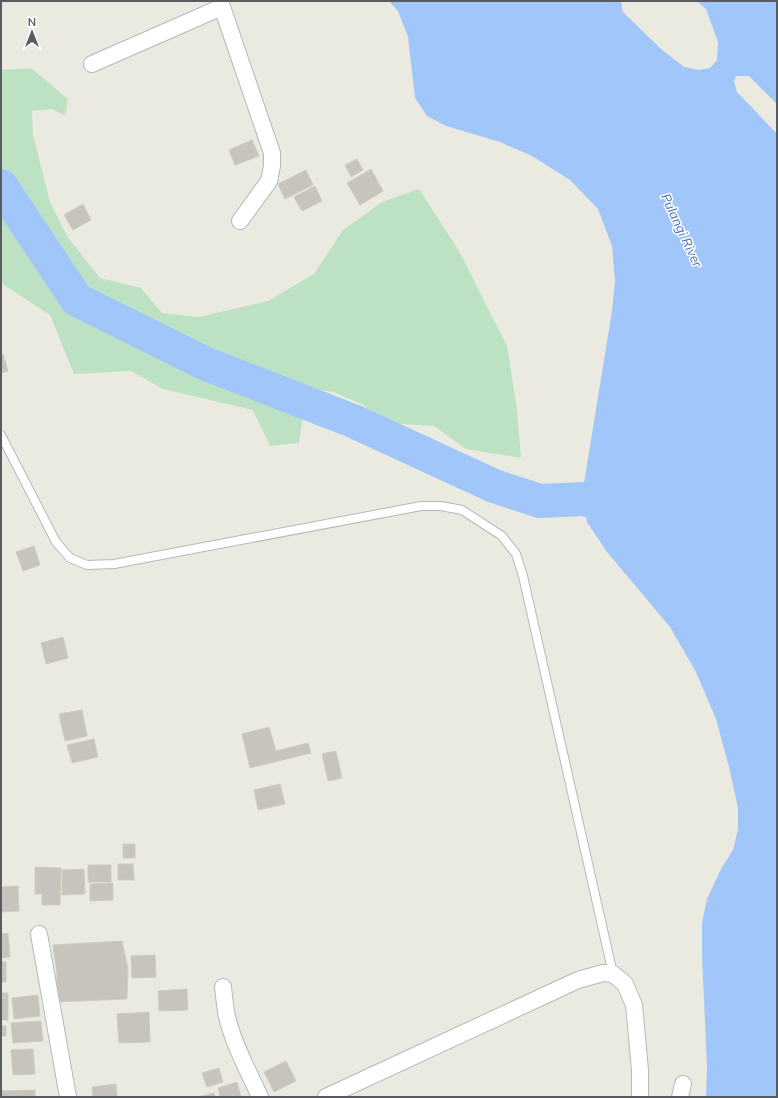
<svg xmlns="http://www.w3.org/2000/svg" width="778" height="1098" font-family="Mulish,sans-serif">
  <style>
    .green { fill: #bde2c3 }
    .water { fill: #a1c6fa }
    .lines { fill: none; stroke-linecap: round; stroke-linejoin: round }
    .river { stroke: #a1c6fa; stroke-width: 34 }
    .building { fill: #c6c4bd; stroke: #cfcdbf }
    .lane-casing { stroke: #b6b7bc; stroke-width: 10 }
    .street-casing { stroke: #b6b7bc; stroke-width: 18 }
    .lane { stroke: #fff; stroke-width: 8 }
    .street { stroke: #fff; stroke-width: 16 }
    .labels { text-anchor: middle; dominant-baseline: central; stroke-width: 3; stroke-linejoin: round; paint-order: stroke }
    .water-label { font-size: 13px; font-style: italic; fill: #466dbb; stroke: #fff }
  </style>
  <rect width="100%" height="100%" fill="#ebeae0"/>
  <!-- green -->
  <path class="green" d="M31 68 68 99 65 115 51 109 32 111 33 135 50 202 67 236 100 278 141 288 162 313 199 317 268 301 314 274 343 230 382 202 419 189 459 251 507 346 517 409 521 458 466 449 434 426 387 423 362 404 333 392 307 388 299 443 270 446 253 410 163 389 131 371 74 374 50 315 1 283V70Z"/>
  <!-- water -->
  <path class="water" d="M389 1H621L623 12 661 49 684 67 699 70 710 68 717 60 718 42 706 9 697 1H777V104L749 76H736L734 81 737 92 777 134V1097H706L707 1067 702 956V923L707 899 721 869 733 850 738 829V808L729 767 716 719 696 672 670 627 607 552 587 522 584 499V483L612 311 615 281 612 246 598 209 570 180 532 156 500 142 446 126 427 116 415 98 408 37 398 11Z"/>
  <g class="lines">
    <!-- river -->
    <path class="river" d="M1 186 77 300 204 363 353 421 494 486 540 501 584 499 629 511"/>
  </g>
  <!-- building -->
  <path class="building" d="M252 140 259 156 235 165 229 150Z
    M357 159 363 170 351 177 345 165Z
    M371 169 383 191 360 205 347 183Z
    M306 170 313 185 285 199 278 184Z
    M315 186 322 201 302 211 294 197Z
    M83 204 91 220 73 230 64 215Z
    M3 354 8 371 1 373V355Z
    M34 546 40 565 23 571 16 552Z
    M63 637 68 658 46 664 41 643Z
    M82 710 87 736 65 741 59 714Z
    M269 727 276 751 308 743 311 753 250 768 242 734Z
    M94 739 98 757 72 763 67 745Z
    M336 751 342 778 328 781 322 754Z
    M280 784 285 804 258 810 254 790Z
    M123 844H135V858H123Z
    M118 864H133L134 880H118Z
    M88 865H111V882H88Z
    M35 867 61 868 60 905H42V894H35Z
    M84 869 85 894 62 895V870Z
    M113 883V900L90 901V884Z
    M18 886 19 911 1 912V887Z
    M8 933 10 957 1 958V934Z
    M122 941 128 968 127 999 56 1002 57 974 53 945Z
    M155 955 156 977 132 978 131 956Z
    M1 962H6V982H1Z
    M187 989 188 1010 159 1011 158 991Z
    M1 993H8V1020H1Z
    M38 995 40 1016 14 1019 12 998Z
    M149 1012 150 1042 119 1043 117 1014Z
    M41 1021 43 1041 13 1043 11 1023Z
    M1 1026H6V1036H1Z
    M33 1049 35 1074 13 1075 11 1050Z
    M286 1061 296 1081 274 1092 264 1072Z
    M219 1068 223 1082 207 1087 202 1073Z
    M237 1082 241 1097H217L220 1095 218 1088Z
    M116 1084 117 1097H93L92 1087Z
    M35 1090V1097H1V1091Z
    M214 1093 215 1097H198Z"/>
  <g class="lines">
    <defs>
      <path id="lane" d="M1 435 56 542 70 558 87 565 114 564 421 506H441L462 510 502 536 516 554 523 576 613 974"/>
      <path id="street" d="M220 1 272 153V166L269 181 240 221
        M92 64 222 7
        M39 934 68 1097
        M223 987C224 996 225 1004 226 1012 232 1042 248 1070 260 1097
        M326 1097 578 980 603 973 613 974 625 984 634 1005 640 1070V1097
        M680 1097 683 1084"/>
    </defs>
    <!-- lane casing -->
    <use href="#lane" class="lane-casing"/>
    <!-- street casing -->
    <use href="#street" class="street-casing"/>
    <!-- lane -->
    <use href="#lane" class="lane"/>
    <!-- street -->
    <use href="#street" class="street"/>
  </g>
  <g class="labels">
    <!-- water labels -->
    <g class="water-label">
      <text transform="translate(682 230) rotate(65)">Pulangi River</text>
    </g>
  </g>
  <!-- border -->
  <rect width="778" height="1098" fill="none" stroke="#595b60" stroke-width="4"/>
  <!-- north arrow -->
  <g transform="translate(32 32)" stroke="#ffffff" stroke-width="3" paint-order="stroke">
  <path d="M0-3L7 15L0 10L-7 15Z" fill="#595b60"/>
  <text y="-6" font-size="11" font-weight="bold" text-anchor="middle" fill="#595b60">N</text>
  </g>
</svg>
